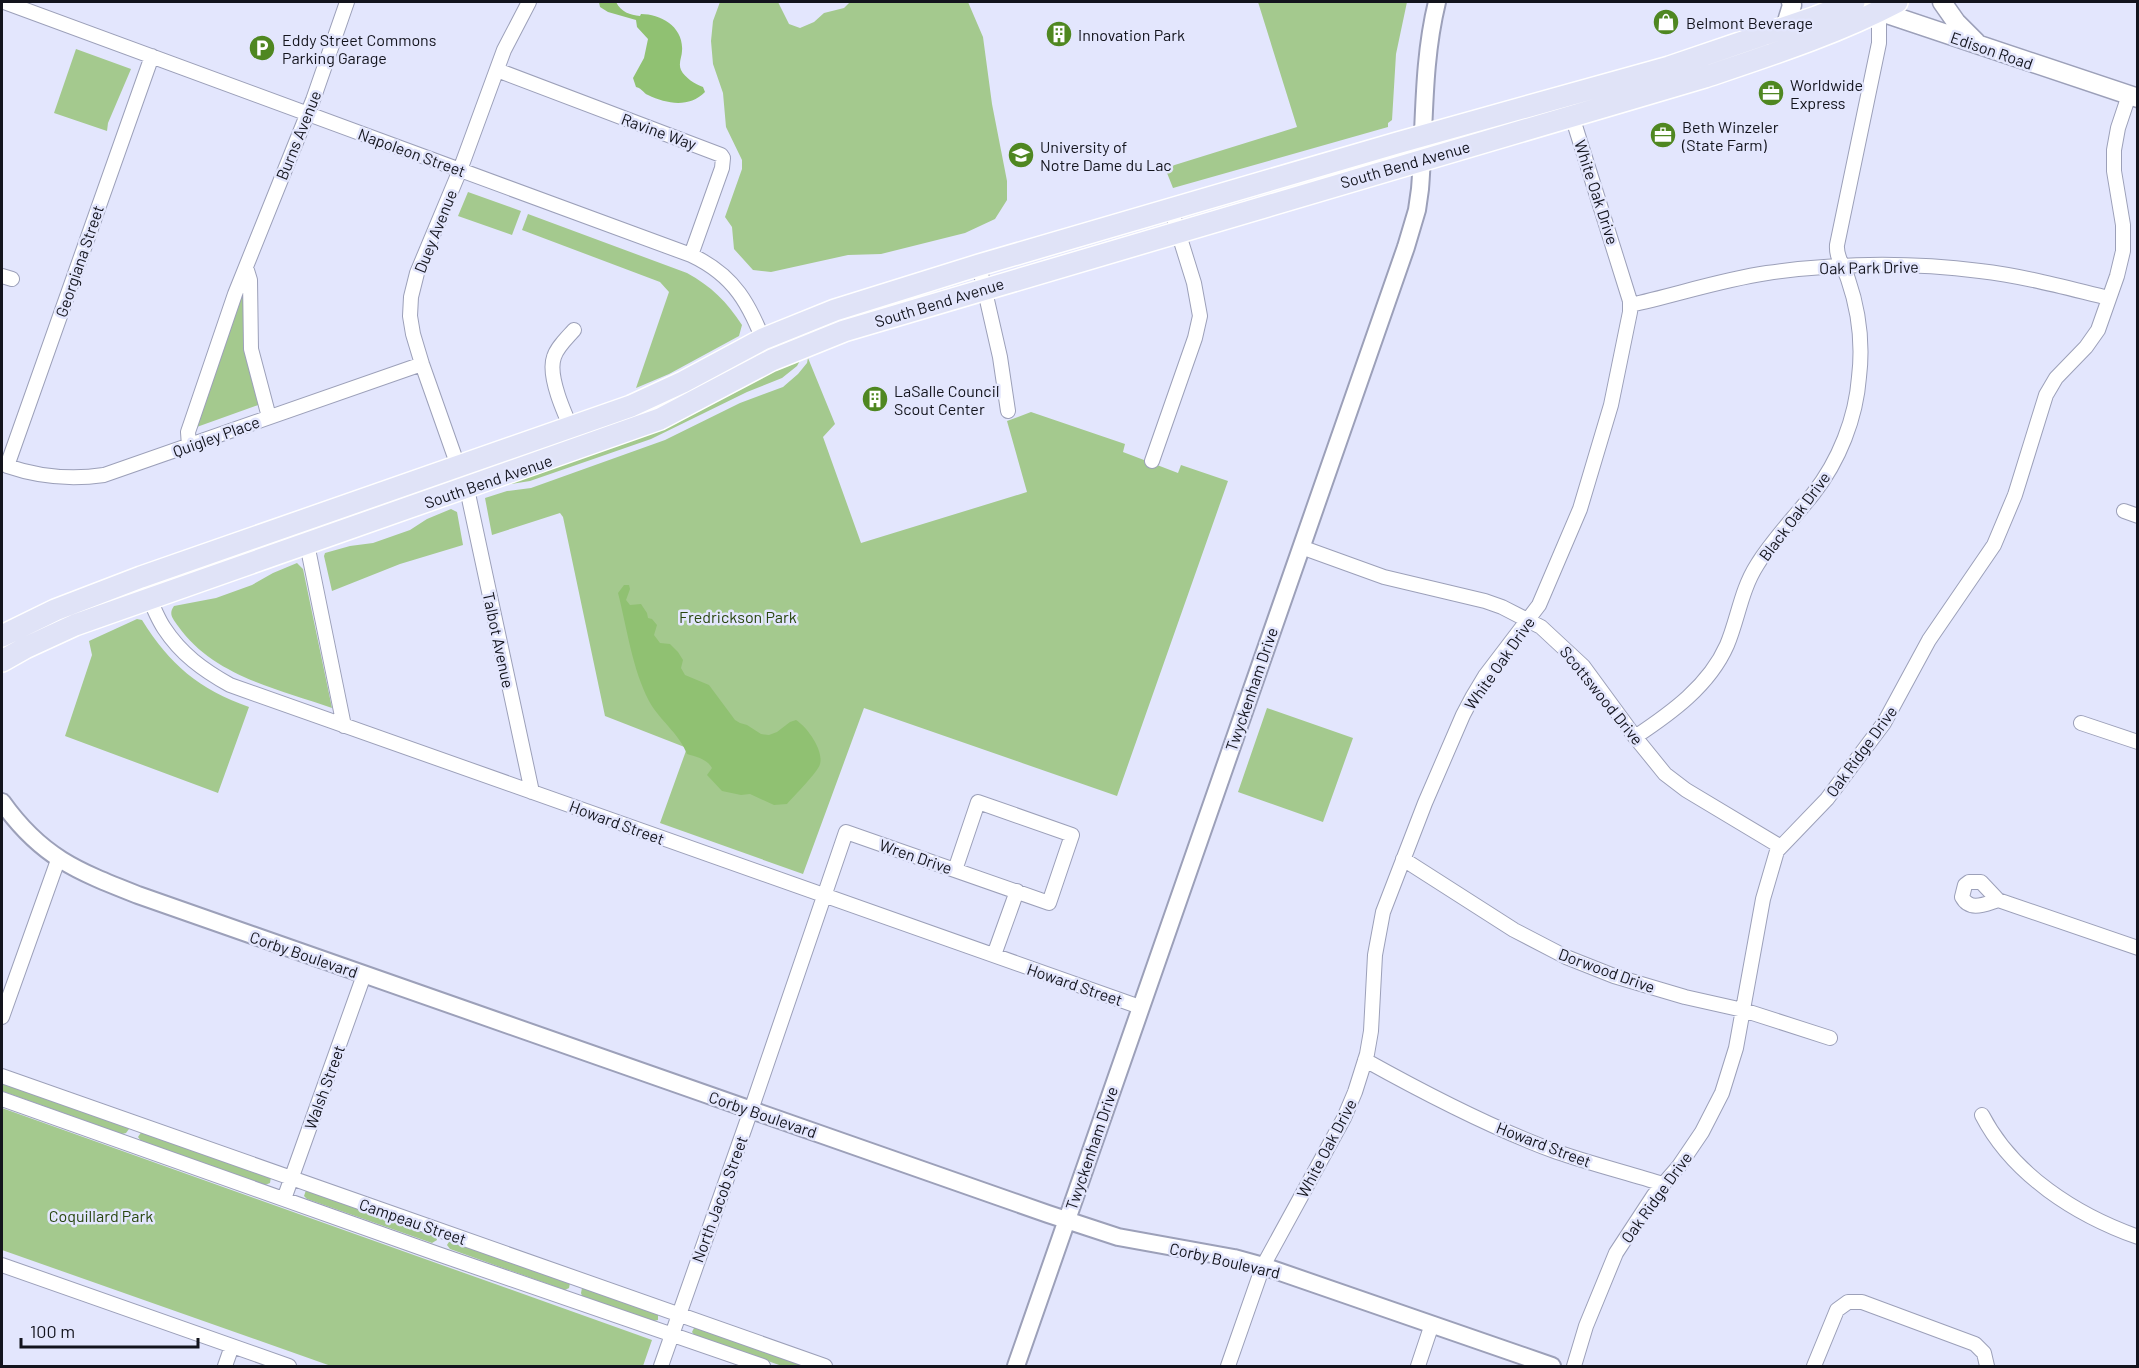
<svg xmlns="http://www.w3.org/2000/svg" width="2139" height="1368" font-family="Barlow,sans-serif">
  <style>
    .green { fill: #a4c98e }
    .water { fill: #90c172 }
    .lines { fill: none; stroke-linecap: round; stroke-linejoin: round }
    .minor-casing { stroke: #9ca0b9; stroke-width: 16 }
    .tertiary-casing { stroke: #9ca0b9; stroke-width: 20 }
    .secondary-casing { stroke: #9ca0b9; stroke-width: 21 }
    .primary-casing { stroke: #fff; stroke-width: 24 }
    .minor { stroke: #fff; stroke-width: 14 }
    .tertiary { stroke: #fff; stroke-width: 16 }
    .secondary { stroke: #fff; stroke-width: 18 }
    .primary { stroke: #e0e3f7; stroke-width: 21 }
    .labels { text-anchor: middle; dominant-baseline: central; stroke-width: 5; stroke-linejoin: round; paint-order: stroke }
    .poi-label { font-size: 16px; fill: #13141d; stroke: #e3e6fd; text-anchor: start }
    .street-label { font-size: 16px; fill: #13141d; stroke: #e3e6fd }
    .park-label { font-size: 16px; fill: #28460f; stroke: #e3e6fd }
  </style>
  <rect width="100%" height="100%" fill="#e3e6fd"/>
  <!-- green -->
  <path class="green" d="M720 2H778L789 24 800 28 814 22 824 13 844 8 850 2H968L983 37 992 104 1007 181V200L995 219 965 233 881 254 848 255 771 272 753 270 734 249 732 227 725 217 742 169V160L726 127 723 93 713 64 711 41 713 21Z
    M1258 2H1407L1396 54 1392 120 1388 123V127L1173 188 1165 168 1297 127Z
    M76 49 131 69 108 123 107 131 54 113Z
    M468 192 521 211 512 235 458 216Z
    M528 214 687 273C711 286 727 302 742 325L739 336 669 374 636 388 669 292 660 282 522 230Z
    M243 295 261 404 194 428 241 296Z
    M802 357 797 366 782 378 747 392 651 439 530 481 498 486Z
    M808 358 835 424 823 437 861 543 1027 492 1007 421 1031 412 1125 444 1123 452 1178 473 1181 465 1228 481 1117 796 864 708 803 874 660 823 687 748 605 716 563 517 560 513 492 535 485 498 507 491 531 488 665 440 740 403 783 387 798 374 807 363Z
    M451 509 457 512 463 545 400 564 332 591 324 556 325 553 350 546 373 543 410 530 427 519Z
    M297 563 303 569 332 708C278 689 213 676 178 626 173 619 168 614 174 606L216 598 252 585 273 573Z
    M137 619 142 620C170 665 199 689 249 707L218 793 65 736 92 655 89 641Z
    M1267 708 1353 738 1323 822 1238 792Z
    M2 1081 128 1127 129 1129 126 1133 122 1134 2 1091Z
    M2 1108 652 1340 643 1366H331L2 1250Z
    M142 1131 271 1177 270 1183 265 1185 141 1141 138 1137Z
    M306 1190 435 1234 437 1240 432 1243 307 1199 304 1196Z
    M450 1240 570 1283 569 1288 565 1290 450 1249 447 1245Z
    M582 1288 658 1313V1320L654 1321 582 1296 581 1293Z
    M695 1326 812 1366H782L695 1336 692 1332Z"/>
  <!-- water -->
  <path class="water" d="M599 2H616C621 12 630 15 640 16L641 14C661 14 684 27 682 51 682 57 678 63 681 70 685 78 695 84 703 87L705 92C689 108 667 104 648 95 643 93 643 89 636 87L633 78 644 58 648 39 637 27 636 20 608 12 600 7Z
    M624 585H629L630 589 626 600 630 605 641 604 647 613 648 618 652 619 657 625 654 635 660 643 670 644 678 652 683 660 681 668 685 675 709 685 735 720 740 723 747 725 761 734 769 735 777 732 790 722 796 720C807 727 824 750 820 764 818 772 794 796 787 804L774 805 750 794 741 795 722 791 707 775 712 768C707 759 697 757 687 754 679 733 660 721 649 701 632 668 627 628 618 593Z"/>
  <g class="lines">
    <defs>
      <path id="minor" d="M4 2 691 255C742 279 751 312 772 360
        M152 56 7 466C39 477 70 480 104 475L422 364
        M497 70 721 155 723 158 722 168 691 255
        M979 265 1000 357 1008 411
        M246 267 250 280 251 349 269 417
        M2 276 12 279
        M1630 305C1676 295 1720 280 1767 273 1838 263 1910 262 1980 271 2024 276 2067 288 2109 298
        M574 330C567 338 557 347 554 357 546 379 571 427 580 448
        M189 446 188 432 235 294 313 100 347 2
        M1152 461 1195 338 1200 316 1194 283 1171 209
        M458 466 422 364 413 334 410 316 411 297 417 273 460 170 504 50 529 2
        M467 489 532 792
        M2124 511 2138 516
        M307 544 344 726
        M1301 547 1384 577 1485 601 1502 607 1541 627 1583 666 1635 737 1665 774 1686 790 1781 847
        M141 577C148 593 154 613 164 628 181 654 203 670 230 685L1140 1007
        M2081 723 2138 742
        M1635 737C1671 713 1709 686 1727 645 1738 619 1741 590 1757 565 1773 539 1794 518 1813 494 1839 461 1856 418 1859 377 1863 344 1859 311 1848 279 1844 267 1836 258 1837 245L1879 43V11
        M1403 859 1514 930 1566 957 1614 976 1685 997 1743 1010 1830 1038
        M1998 900C1985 904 1970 912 1962 897L1965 885 1969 882H1981L1998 900 2138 948
        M994 955 1017 891
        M2 1017 58 860
        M1365 1060C1426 1094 1491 1128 1557 1152 1592 1164 1628 1173 1663 1184
        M2 1076 825 1366
        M2 1099 438 1254 763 1366
        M1982 1115C2013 1175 2076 1215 2138 1237
        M284 1199 364 975
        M2 1265 289 1366
        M225 1366 232 1346
        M661 1366 751 1110 846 832 1049 903 1072 835 978 802 955 870
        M1228 1366 1263 1266 1344 1118 1355 1092 1367 1054 1371 1031 1375 955 1383 912 1425 803 1463 715 1473 696 1485 676 1539 605 1580 509 1611 405 1630 312V301L1572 116
        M1418 1366 1432 1324
        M1574 1366 1586 1326 1616 1253 1654 1195 1679 1166 1702 1132 1722 1093 1736 1048 1763 899 1777 851 1827 799 1884 723 1929 640 1994 545 2015 495 2046 395 2056 378 2086 347 2098 330 2117 276 2123 251V225L2114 171V150L2118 128 2129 95
        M1814 1366 1837 1310 1848 1302H1862L1975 1344 1984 1353 1987 1366"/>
      <path id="tertiary" d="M2 802C41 857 77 871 138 895L1048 1214 1118 1237 1234 1258 1263 1266 1552 1366
        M1016 1366 1406 247 1417 210 1420 189C1425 126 1422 63 1437 2"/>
      <path id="secondary" d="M1942 2 1956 22 1976 42
        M1869 8 2138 98
        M1785 28 1792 5 1791 2"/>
      <path id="primary" d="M2 636 55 610 141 577 631 406 683 382 763 339 835 310 979 265 1397 143 1669 67 1816 17 1854 2
        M2 661 25 648 75 625 660 419 772 360 844 331 1705 77C1770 55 1836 34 1897 2"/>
    </defs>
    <!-- minor casing -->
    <use href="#minor" class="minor-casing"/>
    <!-- tertiary casing -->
    <use href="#tertiary" class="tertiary-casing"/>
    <!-- secondary casing -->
    <use href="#secondary" class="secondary-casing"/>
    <!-- primary casing -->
    <use href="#primary" class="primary-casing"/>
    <!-- minor -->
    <use href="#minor" class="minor"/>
    <!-- tertiary -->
    <use href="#tertiary" class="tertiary"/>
    <!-- secondary -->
    <use href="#secondary" class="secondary"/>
    <!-- primary -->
    <use href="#primary" class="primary"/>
  </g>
  <!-- icons -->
  <defs>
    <symbol id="shop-disc" viewBox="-11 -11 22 22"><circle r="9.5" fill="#4f8721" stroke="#e3e6fd"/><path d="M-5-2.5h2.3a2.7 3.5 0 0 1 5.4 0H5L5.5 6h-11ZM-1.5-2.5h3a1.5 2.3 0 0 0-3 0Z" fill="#fff"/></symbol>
    <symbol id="building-disc" viewBox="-11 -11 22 22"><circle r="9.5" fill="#4f8721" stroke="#e3e6fd"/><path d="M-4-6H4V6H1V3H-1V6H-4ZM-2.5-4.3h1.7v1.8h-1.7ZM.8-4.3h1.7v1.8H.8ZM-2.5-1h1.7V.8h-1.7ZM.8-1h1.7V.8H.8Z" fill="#fff"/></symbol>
    <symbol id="parking-disc" viewBox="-11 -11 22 22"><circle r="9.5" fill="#4f8721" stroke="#e3e6fd"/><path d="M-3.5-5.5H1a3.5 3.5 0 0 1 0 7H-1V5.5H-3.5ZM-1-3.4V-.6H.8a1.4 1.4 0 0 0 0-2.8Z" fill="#fff"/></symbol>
    <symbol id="office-disc" viewBox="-11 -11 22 22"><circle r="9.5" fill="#4f8721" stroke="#e3e6fd"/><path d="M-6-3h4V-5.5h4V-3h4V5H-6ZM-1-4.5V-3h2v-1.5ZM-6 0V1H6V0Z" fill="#fff"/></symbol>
    <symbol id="university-disc" viewBox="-11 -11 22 22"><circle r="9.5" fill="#4f8721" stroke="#e3e6fd"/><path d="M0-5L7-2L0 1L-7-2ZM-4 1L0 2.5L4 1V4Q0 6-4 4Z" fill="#fff"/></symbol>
  </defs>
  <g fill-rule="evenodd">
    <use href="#shop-disc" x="1651" y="7" width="30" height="30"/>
    <use href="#building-disc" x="1044" y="19" width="30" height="30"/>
    <use href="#parking-disc" x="247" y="33" width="30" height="30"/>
    <use href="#office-disc" x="1756" y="78" width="30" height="30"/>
    <use href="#office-disc" x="1648" y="120" width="30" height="30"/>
    <use href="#university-disc" x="1006" y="140" width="30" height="30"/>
    <use href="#building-disc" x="860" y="384" width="30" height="30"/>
  </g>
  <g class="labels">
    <!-- poi labels -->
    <g class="poi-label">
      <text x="1686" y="22">Belmont Beverage</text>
      <text x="1078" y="34">Innovation Park</text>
      <text x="282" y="39">Eddy Street Commons<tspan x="282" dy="18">Parking Garage</tspan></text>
      <text x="1790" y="84">Worldwide<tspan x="1790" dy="18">Express</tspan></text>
      <text x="1682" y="126">Beth Winzeler<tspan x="1682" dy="18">(State Farm)</tspan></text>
      <text x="1040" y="146">University of<tspan x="1040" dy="18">Notre Dame du Lac</tspan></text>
      <text x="894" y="390">LaSalle Council<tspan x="894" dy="18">Scout Center</tspan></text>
    </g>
    <!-- street labels -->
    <g class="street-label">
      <text transform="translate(1992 50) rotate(19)">Edison Road</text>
      <text transform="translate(659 131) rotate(20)">Ravine Way</text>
      <text transform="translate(298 135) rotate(-68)">Burns Avenue</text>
      <text transform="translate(412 152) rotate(20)">Napoleon Street</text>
      <text transform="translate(1405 164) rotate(-16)">South Bend Avenue</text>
      <text transform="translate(1597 192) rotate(72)">White Oak Drive</text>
      <text transform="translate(435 231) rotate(-68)">Duey Avenue</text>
      <text transform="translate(79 261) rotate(-71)">Georgiana Street</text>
      <text transform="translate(1869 267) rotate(-1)">Oak Park Drive</text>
      <text transform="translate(939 302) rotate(-17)">South Bend Avenue</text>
      <text transform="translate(216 436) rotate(-20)">Quigley Place</text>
      <text transform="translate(488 481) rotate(-19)">South Bend Avenue</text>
      <text transform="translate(1794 516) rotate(-53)">Black Oak Drive</text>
      <text transform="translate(499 640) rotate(78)">Talbot Avenue</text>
      <text transform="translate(1499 663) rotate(-55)">White Oak Drive</text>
      <text transform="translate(1251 689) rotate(-71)">Twyckenham Drive</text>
      <text transform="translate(1602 695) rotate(51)">Scottswood Drive</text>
      <text transform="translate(1861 751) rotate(-54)">Oak Ridge Drive</text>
      <text transform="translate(617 822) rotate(20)">Howard Street</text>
      <text transform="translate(916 856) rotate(19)">Wren Drive</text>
      <text transform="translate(304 954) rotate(19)">Corby Boulevard</text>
      <text transform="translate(1607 970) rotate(20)">Dorwood Drive</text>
      <text transform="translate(1075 984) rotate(19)">Howard Street</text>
      <text transform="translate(324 1087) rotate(-70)">Walsh Street</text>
      <text transform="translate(763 1114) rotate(19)">Corby Boulevard</text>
      <text transform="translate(1544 1144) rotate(21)">Howard Street</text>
      <text transform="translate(1091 1148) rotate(-71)">Twyckenham Drive</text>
      <text transform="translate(1326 1148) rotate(-62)">White Oak Drive</text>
      <text transform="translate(1656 1197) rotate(-54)">Oak Ridge Drive</text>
      <text transform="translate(719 1199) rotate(-70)">North Jacob Street</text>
      <text transform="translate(413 1221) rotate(19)">Campeau Street</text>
      <text transform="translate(1225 1260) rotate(13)">Corby Boulevard</text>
    </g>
    <!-- park labels -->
    <g class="park-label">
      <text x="738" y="616">Fredrickson Park</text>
      <text x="101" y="1215">Coquillard Park</text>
    </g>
  </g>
  <!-- border -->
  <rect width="2139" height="1368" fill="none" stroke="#13141d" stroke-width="6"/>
  <!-- scale -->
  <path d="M21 1338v9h177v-9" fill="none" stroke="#13141d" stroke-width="3"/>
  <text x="30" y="1338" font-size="18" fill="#13141d" stroke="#e3e6fd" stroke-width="4.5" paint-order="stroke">100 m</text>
</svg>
